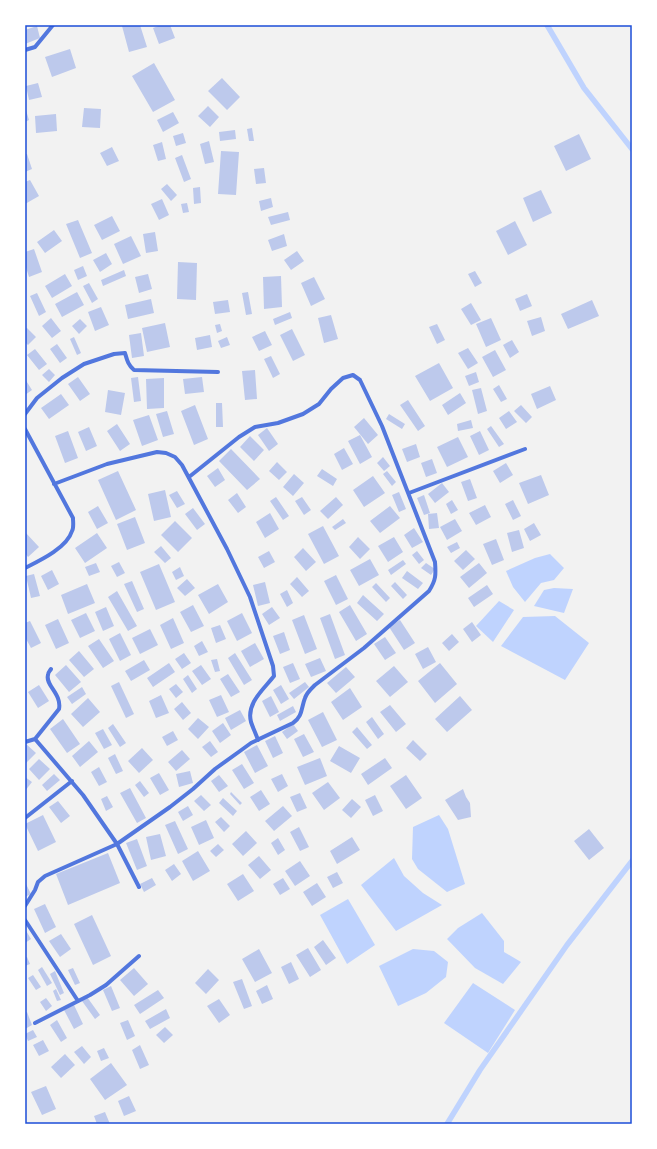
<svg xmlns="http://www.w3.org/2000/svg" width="657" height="1149" font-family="Signika,sans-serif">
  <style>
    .water { fill: #bfd3fe }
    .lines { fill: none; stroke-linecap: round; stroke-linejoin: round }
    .stream { stroke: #bfd3fe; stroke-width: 5.5 }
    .building { fill: #bdc9ec }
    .minor { stroke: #5277de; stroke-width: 4 }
    .neatline { fill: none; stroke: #1d4ed8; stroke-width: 1.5 }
  </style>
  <rect width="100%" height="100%" fill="#f2f2f2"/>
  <!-- water -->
  <path class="water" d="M550 554 564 568 554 580 541 583 525 602 513 587 506 571 535 558Z
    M554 588 573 589 564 613 534 606 544 590Z
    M499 601 514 610 493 642 476 626Z
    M555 616 589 643 565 680 501 646 523 617Z
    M439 815 448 829 465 884 447 892 418 869 412 859 413 827Z
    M394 858 404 876 423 893 442 905 396 931 361 885Z
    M348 899 375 945 347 964 320 915Z
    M482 913 504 941V952L521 962 503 984 475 968 447 939 458 928Z
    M413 949 434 951 448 962 446 977 426 993 398 1006 379 966Z
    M473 983 515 1010 488 1053 444 1023Z"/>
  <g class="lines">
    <!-- stream -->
    <path class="stream" d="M547 25 584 88 632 149
      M447 1124 480 1070 567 945 632 861"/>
  </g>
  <!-- building -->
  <path class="building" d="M127 25H140L147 47 129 52 122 26Z
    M161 25H170L175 38 159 44 153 28Z
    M37 26 40 38 25 44V30Z
    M70 49 76 68 52 77 45 57Z
    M154 63 175 100 153 112 132 76Z
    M222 78 240 97 227 110 208 91Z
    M38 83 42 97 29 100 26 86Z
    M208 106 219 117 210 127 198 116Z
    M25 107 29 120 25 122Z
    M84 108 101 109 100 128 82 127Z
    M173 112 179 123 163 132 157 120Z
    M56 114 57 131 36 133 35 116Z
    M252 128 254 141H249L247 129Z
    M235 130 236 139 220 141 219 132Z
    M183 133 186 143 176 146 173 136Z
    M579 134 591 159 566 171 554 146Z
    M209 141 214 162 205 164 200 144Z
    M162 142 166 159 158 161 153 145Z
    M112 147 119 161 107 166 100 153Z
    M221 151 239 152 236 195 218 194Z
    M25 154H27L32 169 25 172Z
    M182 155 191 179 184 182 175 158Z
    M264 168 266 183 256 184 254 169Z
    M30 180 39 196 25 204V182Z
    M167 184 177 195 171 201 161 189Z
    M200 187 201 203 194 204 193 188Z
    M541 190 552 213 533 222 523 198Z
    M271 198 273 207 261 211 259 201Z
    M162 199 169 215 159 220 151 204Z
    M187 203 189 212 183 213 181 204Z
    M288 212 290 220 271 225 268 217Z
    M112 216 120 231 102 240 94 225Z
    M78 220 92 253 80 258 66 224Z
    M515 221 527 245 508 255 496 231Z
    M54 230 62 241 45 253 37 242Z
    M155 232 158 251 146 253 143 234Z
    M284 234 287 246 272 251 268 240Z
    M131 236 141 256 123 264 114 244Z
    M34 249 42 272 29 277 25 264V252Z
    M297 251 304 261 291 270 284 260Z
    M106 253 112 264 100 272 93 260Z
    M178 262 197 263 196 300 177 299Z
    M83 266 87 276 78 280 74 270Z
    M124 270 126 276 103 286 101 280Z
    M475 271 482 283 475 287 468 274Z
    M65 274 72 286 52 298 45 286Z
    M148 274 152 289 139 293 135 277Z
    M281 276 282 307 264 309 263 277Z
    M314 277 325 299 311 306 301 283Z
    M89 283 98 299 92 303 83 286Z
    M77 292 84 305 62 317 55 304Z
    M248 292 252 314 246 315 242 293Z
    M37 293 46 312 39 316 30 296Z
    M527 294 532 306 520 311 515 299Z
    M151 299 154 313 128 319 125 305Z
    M228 300 230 312 215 314 213 302Z
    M592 300 599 316 568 329 561 314Z
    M471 303 481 320 471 325 461 309Z
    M101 307 109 325 95 331 88 312Z
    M290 312 292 318 275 325 273 319Z
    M331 315 338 339 324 343 318 318Z
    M541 317 545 331 532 336 527 321Z
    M51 318 61 331 52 338 42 326Z
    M491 318 501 340 486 347 476 324Z
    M80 319 87 326 79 334 72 326Z
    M165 323 170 347 147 352 142 328Z
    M220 324 222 331 217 333 215 325Z
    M437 324 445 340 437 344 429 327Z
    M27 328 36 337 28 345 25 342V329Z
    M292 329 305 355 293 361 280 335Z
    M265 331 272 345 259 351 252 337Z
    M141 333 144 356 132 358 129 335Z
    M210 335 212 347 197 350 195 338Z
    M74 337 81 353 77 355 70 339Z
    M227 337 230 345 221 348 218 341Z
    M512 340 519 352 510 358 503 345Z
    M57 344 67 358 60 363 50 349Z
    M468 348 478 363 468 369 458 353Z
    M35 349 47 364 39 370 27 355Z
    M495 350 506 370 493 377 482 357Z
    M271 356 280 374 273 378 264 359Z
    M439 363 453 388 430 401 415 376Z
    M49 369 55 375 49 382 42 375Z
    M255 370 257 399 245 400 242 371Z
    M476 372 479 382 469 386 465 376Z
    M78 377 90 394 80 401 68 384Z
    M138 377 141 401 134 402 131 378Z
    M202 377 204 392 185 394 183 379Z
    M164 378V408L147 409 146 379Z
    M25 379 32 390 25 395Z
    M499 385 507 399 501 402 493 389Z
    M550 386 556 400 537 409 531 394Z
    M481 388 487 411 478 414 472 390Z
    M108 390 125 393 121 415 105 412Z
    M460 393 466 403 448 415 442 405Z
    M61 394 69 405 49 419 41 408Z
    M408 400 425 426 418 431 400 405Z
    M216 403H222L223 427H216Z
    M195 405 208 439 194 445 181 411Z
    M521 405 532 417 526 423 514 411Z
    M167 411 174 434 163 437 156 414Z
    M509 411 517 422 506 429 499 418Z
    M389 414 405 424 402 429 386 419Z
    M149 415 158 440 142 446 133 420Z
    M364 418 378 435 368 444 354 427Z
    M471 420 473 428 458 431 457 424Z
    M117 424 130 444 120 451 107 431Z
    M491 426 504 444 499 447 487 429Z
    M89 427 97 446 86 451 78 432Z
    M267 428 278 444 269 451 258 435Z
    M68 431 78 458 65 463 55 436Z
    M480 431 489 450 479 455 470 436Z
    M360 435 372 457 360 464 348 441Z
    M250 436 264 450 254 461 240 447Z
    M458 437 468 457 447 467 437 447Z
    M416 444 420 457 407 462 402 449Z
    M344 448 353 464 342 470 334 454Z
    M231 449 260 479 247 490 219 461Z
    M383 457 390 466 384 471 377 463Z
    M432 459 437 473 426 477 421 463Z
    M277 462 287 472 279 480 269 471Z
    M506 463 513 475 500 483 493 471Z
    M218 468 225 480 215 487 207 476Z
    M322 469 337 479 333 486 317 476Z
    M118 471 136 510 116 520 98 480Z
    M387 471 396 482 392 486 383 474Z
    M294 474 304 483 293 496 283 487Z
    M541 475 549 495 528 504 519 483Z
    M373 476 385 493 364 507 353 490Z
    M470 479 477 498 468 501 461 482Z
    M442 483 449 492 435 503 428 494Z
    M165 490 171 517 154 521 148 494Z
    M177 491 185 504 177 508 169 495Z
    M399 492 406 509 399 512 392 495Z
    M237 493 246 507 238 513 228 500Z
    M424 495 430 513 424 515 417 498Z
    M276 497 289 516 283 520 270 501Z
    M302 497 311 510 304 515 295 501Z
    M336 497 343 505 328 519 320 511Z
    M452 500 458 510 451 514 446 504Z
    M513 500 521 516 513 520 505 504Z
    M485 505 491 517 476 525 469 513Z
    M98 506 108 523 97 529 88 512Z
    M390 506 400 518 380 533 370 521Z
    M193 508 205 524 197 530 185 514Z
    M270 513 279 529 265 538 256 522Z
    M437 513 439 528 429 529 428 514Z
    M135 517 145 543 127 550 117 524Z
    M343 519 346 523 335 530 332 527Z
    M455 519 462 531 447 540 440 527Z
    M175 521 192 538 178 552 161 535Z
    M534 523 541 535 530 541 524 529Z
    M323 526 339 556 324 564 308 534Z
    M414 528 423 542 412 548 404 535Z
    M519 530 524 548 512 552 507 533Z
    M25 532 39 547 28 557 25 553Z
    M97 533 107 548 85 563 75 548Z
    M358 537 370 549 360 559 349 547Z
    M394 537 403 552 388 562 378 546Z
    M496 539 504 560 492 565 483 544Z
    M457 542 460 548 451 553 447 547Z
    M161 546 171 558 165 563 154 552Z
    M303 548 316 562 306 571 294 557Z
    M466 550 475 559 463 570 454 561Z
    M269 551 275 562 264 568 258 557Z
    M417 551 424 560 419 564 412 555Z
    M370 559 379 575 359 586 350 570Z
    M403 560 406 564 391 575 388 570Z
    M119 562 125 573 117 577 111 566Z
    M96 563 100 572 89 576 85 567Z
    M426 563 435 569 431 575 421 568Z
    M479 563 487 573 469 588 460 577Z
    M159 564 175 602 156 610 140 572Z
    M180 567 184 576 176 580 172 572Z
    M52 570 59 584 48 590 41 576Z
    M407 571 423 583 418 589 402 578Z
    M34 574 40 596 31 598 26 576Z
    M336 575 348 599 336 605 324 581Z
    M297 577 309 591 302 597 290 584Z
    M187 579 195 588 185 596 177 588Z
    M132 581 144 609 137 612 124 584Z
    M265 582 270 603 258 606 253 585Z
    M395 582 407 595 403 599 391 586Z
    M376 583 390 598 386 602 372 587Z
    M87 584 95 603 68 614 61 595Z
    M218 584 228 602 209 614 198 595Z
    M487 585 493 594 474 607 468 598Z
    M287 590 293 603 287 607 280 594Z
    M117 591 137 626 128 631 108 597Z
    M363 595 384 614 377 621 357 603Z
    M193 605 204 626 191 632 180 612Z
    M350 605 367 634 356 641 339 612Z
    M106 607 114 626 103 631 95 612Z
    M272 607 280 618 269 625 262 614Z
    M86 613 95 631 80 638 71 620Z
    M242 613 252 633 237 641 227 621Z
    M330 614 345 655 335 659 320 618Z
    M304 615 317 649 305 654 292 620Z
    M173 618 184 643 171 649 160 625Z
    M58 619 69 643 56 649 45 625Z
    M400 620 415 643 404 650 389 627Z
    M30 621 41 643 31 648 25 637V623Z
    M472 622 481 635 472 642 463 629Z
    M220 625 226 639 216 643 211 628Z
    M150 629 158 645 140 654 132 638Z
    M284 632 290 650 280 654 273 636Z
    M120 633 131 655 120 661 109 639Z
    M452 634 459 642 449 651 442 643Z
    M385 637 396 653 385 660 374 644Z
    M99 639 114 661 103 668 88 646Z
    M202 641 208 652 199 656 194 646Z
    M255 643 264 659 250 667 241 651Z
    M428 647 436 662 423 669 415 654Z
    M79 651 94 669 84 677 69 660Z
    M184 653 191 663 182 669 175 659Z
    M235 653 252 680 244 685 228 658Z
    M320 658 326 671 311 677 305 664Z
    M217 659 220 671 215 672 211 660Z
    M144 660 150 670 131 681 125 671Z
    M169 663 175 672 153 687 147 678Z
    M293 663 300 679 290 683 283 667Z
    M440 663 457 684 435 703 418 681Z
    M66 665 81 682 69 692 55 675Z
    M201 665 211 679 202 685 192 671Z
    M394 666 408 682 390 697 376 681Z
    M346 667 355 677 336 693 327 683Z
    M228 674 240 692 231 697 220 679Z
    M188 675 197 689 192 693 183 679Z
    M119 682 134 714 126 718 111 686Z
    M305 682 309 687 294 699 289 693Z
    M176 684 183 692 176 698 169 689Z
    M39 685 49 701 38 708 28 692Z
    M281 685 289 699 281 704 273 690Z
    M82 687 86 694 72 704 67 697Z
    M350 688 362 707 343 720 331 702Z
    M161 695 169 713 156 718 149 701Z
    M221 695 229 712 217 717 209 700Z
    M271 696 279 712 270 717 262 701Z
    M460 696 472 710 447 732 435 719Z
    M88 698 100 712 83 727 71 714Z
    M182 702 191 713 183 720 174 709Z
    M390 705 406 724 396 732 380 712Z
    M293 706 296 712 280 721 277 715Z
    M240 710 246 721 231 730 225 718Z
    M323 712 337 740 322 747 308 720Z
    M372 717 384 734 378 739 366 722Z
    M198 718 209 727 198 739 188 729Z
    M63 719 80 744 67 753 50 729Z
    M223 723 231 735 220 743 212 731Z
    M113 724 126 743 120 747 108 728Z
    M293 724 298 731 287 739 282 732Z
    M357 727 372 745 367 749 352 732Z
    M103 729 112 745 104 749 95 733Z
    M173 731 178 740 167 746 162 737Z
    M304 734 314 752 303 757 294 739Z
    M275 736 283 753 273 758 265 741Z
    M413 740 427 754 420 761 406 748Z
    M89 741 98 752 80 767 72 756Z
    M210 741 218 752 211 757 202 747Z
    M25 743 36 753 26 763 25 762Z
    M257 745 268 766 255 773 244 752Z
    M339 746 360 758 351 773 330 761Z
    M142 748 153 760 139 773 128 761Z
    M182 750 190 759 176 771 168 762Z
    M115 754 123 771 116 774 108 758Z
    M320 758 327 776 305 785 297 767Z
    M385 758 392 768 368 785 361 774Z
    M39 759 50 769 39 780 29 769Z
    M242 764 254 783 244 789 232 770Z
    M99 767 107 782 99 786 91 772Z
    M190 771 193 783 179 787 176 774Z
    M159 773 169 790 160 795 150 778Z
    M54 774 60 780 47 791 42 785Z
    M282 774 288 786 278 792 271 779Z
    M219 775 228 786 219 792 211 781Z
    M406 775 422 798 406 809 390 786Z
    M25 777 32 782 25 791Z
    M140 781 149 793 144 797 135 785Z
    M328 782 340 798 324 810 312 793Z
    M130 788 146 818 137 823 120 793Z
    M463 789 466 797 470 803 471 817 458 820 445 800Z
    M261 790 270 804 259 811 250 797Z
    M231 792 242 803 240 805 230 794Z
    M300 793 307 808 297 812 290 797Z
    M201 795 211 805 204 811 194 801Z
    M375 795 383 811 373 816 365 800Z
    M107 796 113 807 106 811 101 799Z
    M223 798 237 811 233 816 219 803Z
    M352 799 361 807 351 818 342 810Z
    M58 801 70 816 61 823 49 807Z
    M188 806 193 815 183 821 178 812Z
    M283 806 292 816 274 831 265 821Z
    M43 815 56 842 38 851 25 824Z
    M221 817 230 826 224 832 215 822Z
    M206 820 214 838 199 845 191 827Z
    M175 821 188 849 178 854 165 825Z
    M299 827 309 847 300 851 290 832Z
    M589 829 604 848 589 860 574 841Z
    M246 831 257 843 243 856 232 844Z
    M160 834 166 856 151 860 146 837Z
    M352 837 360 850 337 864 330 851Z
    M278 838 285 850 278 855 271 843Z
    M137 839 147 866 137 870 126 843Z
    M218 844 224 850 216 857 210 851Z
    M198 851 210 871 193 881 182 861Z
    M108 853 120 883 68 905 56 874Z
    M259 856 271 870 260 879 248 865Z
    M300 861 310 876 295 886 285 871Z
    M174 864 181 874 172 881 165 870Z
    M337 872 343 883 333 888 327 877Z
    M243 874 254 891 238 901 227 884Z
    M152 878 156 885 144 892 140 884Z
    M283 878 290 889 280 895 273 884Z
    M25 882 31 894 25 897Z
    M317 883 326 897 312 906 303 892Z
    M45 904 56 927 45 933 34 909Z
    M92 915 111 956 93 965 74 924Z
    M25 929 31 939 25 943Z
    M61 934 71 949 60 957 49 941Z
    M323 940 336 958 326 965 314 947Z
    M308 948 321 970 310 977 296 955Z
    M259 949 272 973 255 982 242 959Z
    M27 957 30 964 25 966V958Z
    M291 962 299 979 289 984 281 967Z
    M42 967 52 983 47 986 38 970Z
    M73 968 80 983 75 985 68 970Z
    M134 968 148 984 134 996 120 980Z
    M208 969 219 980 206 994 195 983Z
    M55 971 64 993 60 995 50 974Z
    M33 975 41 987 36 990 28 978Z
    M242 979 252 1006 244 1009 233 982Z
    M267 985 273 999 262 1004 256 991Z
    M111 986 120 1008 112 1011 103 990Z
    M56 989 61 1000 57 1001 53 991Z
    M158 990 164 998 140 1014 134 1005Z
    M87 997 100 1015 95 1019 82 1001Z
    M46 998 52 1006 46 1011 40 1002Z
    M219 999 230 1015 219 1023 207 1006Z
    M74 1005 83 1024 74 1029 64 1010Z
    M166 1009 170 1018 150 1029 145 1021Z
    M27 1012 32 1025 25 1029V1013Z
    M57 1020 67 1038 61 1042 50 1025Z
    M128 1020 135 1036 127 1040 120 1023Z
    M165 1027 173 1035 164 1043 156 1035Z
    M33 1030 37 1037 28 1041 25 1034Z
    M43 1040 49 1051 39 1056 33 1045Z
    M140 1045 149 1065 140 1069 132 1050Z
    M82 1046 91 1057 84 1064 74 1052Z
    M104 1048 109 1058 101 1061 97 1051Z
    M65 1054 75 1065 61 1078 51 1067Z
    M111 1063 127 1085 105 1100 90 1079Z
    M46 1086 56 1109 42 1115 31 1092Z
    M129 1096 136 1111 124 1116 118 1101Z
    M105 1112 110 1124H97L94 1116Z"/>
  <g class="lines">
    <!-- minor -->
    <path class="minor" d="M25 50 35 47 53 25
      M25 414 37 398 62 378 84 364 114 354 125 353C127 360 128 365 134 370L218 372
      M25 429 73 518C73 522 74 528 72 531 67 548 39 561 25 568
      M54 484 107 464 157 452 166 453 175 457 182 465 227 549 250 597 273 666 274 676C264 689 246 703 251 722 253 728 256 734 258 740
      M409 493 525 449
      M35 739 59 709C62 694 45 685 48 675 48 672 50 671 51 669
      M25 742 35 739 83 795 117 844 45 876 38 882 35 890 25 906
      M25 818 72 781
      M139 887 117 844 170 807 193 789 215 769 240 751 251 743 293 723C303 716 301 708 305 698 307 692 311 689 315 685L364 648 429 591C436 580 436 575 435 562L382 426 360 380 353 375 343 378 331 389 319 404 303 414 278 423 255 427 239 437 189 477
      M25 920 78 1001
      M35 1023 90 995 106 985 139 956"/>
  </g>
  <!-- border -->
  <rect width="657" height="1149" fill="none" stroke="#ffffff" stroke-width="52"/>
  <rect x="26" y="26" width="605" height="1097" class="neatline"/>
</svg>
